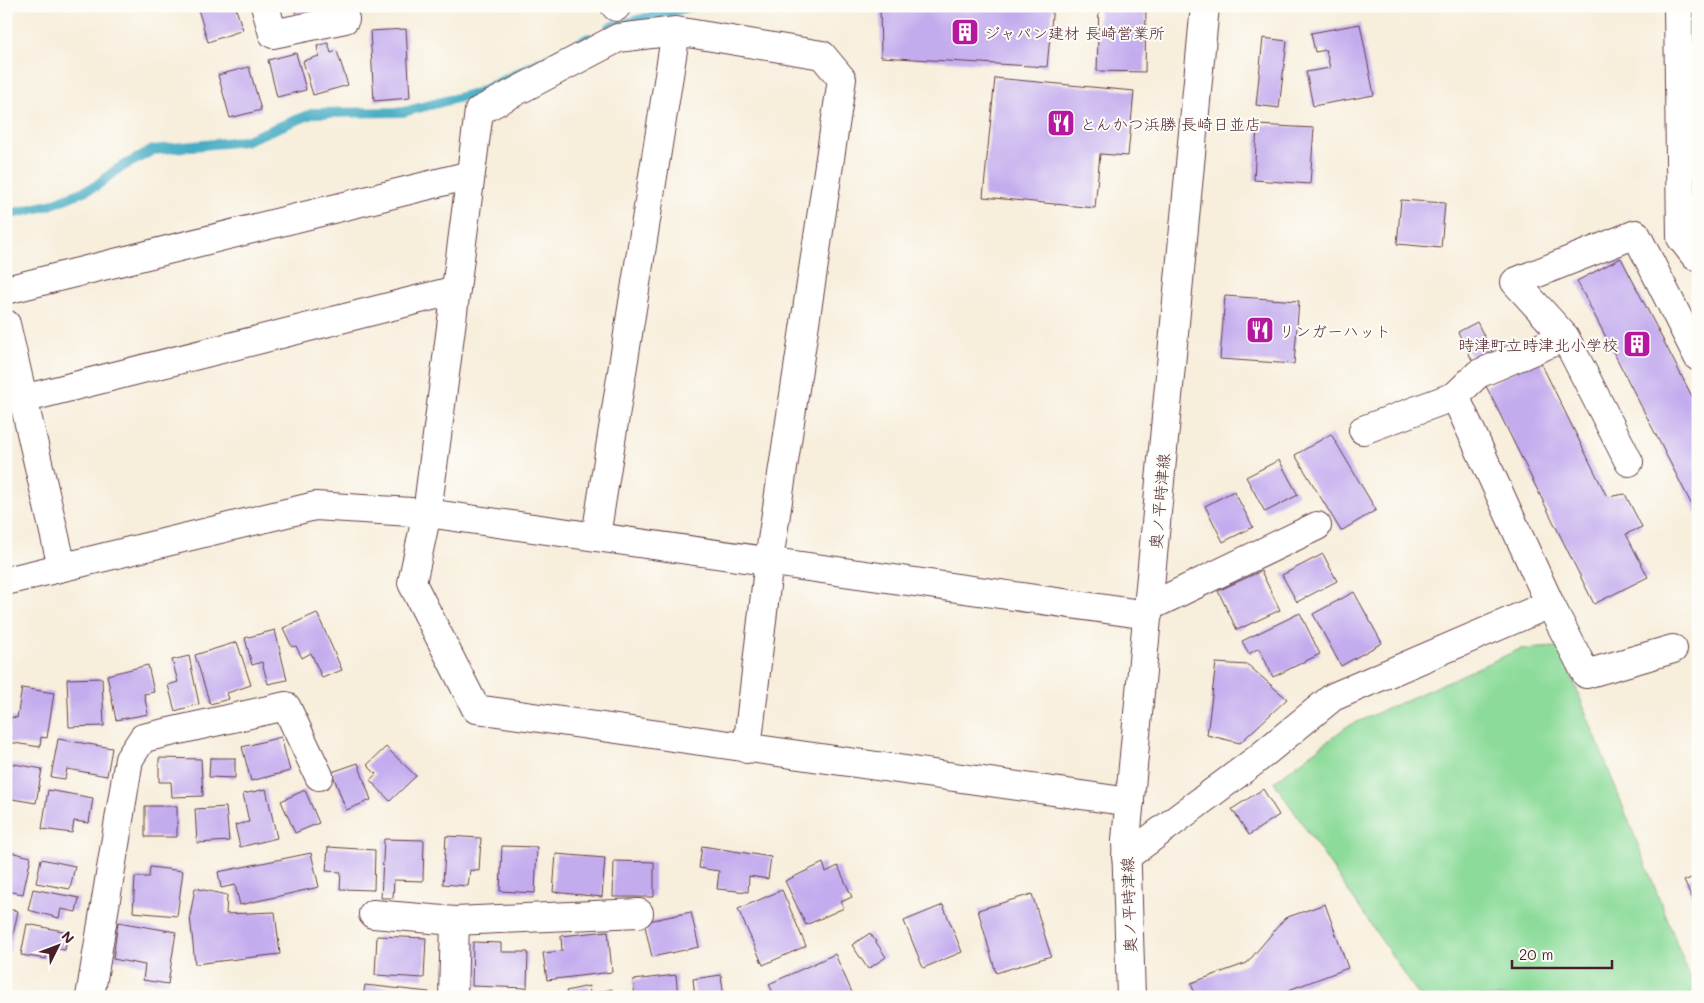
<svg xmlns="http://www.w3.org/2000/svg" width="1704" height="1003" font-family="Mali,'Klee One',sans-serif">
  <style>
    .green { fill: #8cdb9a; stroke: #6b7d62 }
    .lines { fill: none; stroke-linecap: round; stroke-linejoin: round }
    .stream { stroke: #42aac2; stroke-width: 10 }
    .building { fill: #c3acee }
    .minor-casing { stroke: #643e45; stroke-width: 30 }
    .secondary-casing { stroke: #643e45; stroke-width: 30 }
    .minor { stroke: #fff; stroke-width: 28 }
    .secondary { stroke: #fff; stroke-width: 28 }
    .labels { text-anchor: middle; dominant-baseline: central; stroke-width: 4; stroke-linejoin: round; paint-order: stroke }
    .poi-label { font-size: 16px; fill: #4a1f2b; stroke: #fdfcf7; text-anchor: start }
    .street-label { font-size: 16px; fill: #4a1f2b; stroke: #fdfcf7 }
  </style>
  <rect width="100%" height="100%" fill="#fdfcf7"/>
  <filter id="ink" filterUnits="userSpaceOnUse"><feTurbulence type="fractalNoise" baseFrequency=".02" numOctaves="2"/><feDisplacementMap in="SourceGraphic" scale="10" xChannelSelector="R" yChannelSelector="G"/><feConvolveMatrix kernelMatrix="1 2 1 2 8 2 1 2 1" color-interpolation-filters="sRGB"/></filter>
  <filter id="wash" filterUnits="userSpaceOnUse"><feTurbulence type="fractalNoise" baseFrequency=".0096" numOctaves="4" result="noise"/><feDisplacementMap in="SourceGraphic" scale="20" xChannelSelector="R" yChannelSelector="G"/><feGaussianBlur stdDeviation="1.12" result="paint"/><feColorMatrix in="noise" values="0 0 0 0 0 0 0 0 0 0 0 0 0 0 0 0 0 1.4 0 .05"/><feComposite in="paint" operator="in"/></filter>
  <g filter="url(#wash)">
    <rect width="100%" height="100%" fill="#f7eedb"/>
    <!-- green -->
    <path class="green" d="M1560 647 1698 997H1420L1274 782 1346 727 1520 649Z"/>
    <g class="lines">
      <!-- stream -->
      <path class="stream" d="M610 27 693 6
        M6 215 50 205 96 186 116 170 153 150 244 141 314 113 403 112 480 92 589 38"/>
    </g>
    <g id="blocks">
      <!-- building -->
      <path class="building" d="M197 6H235L243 30 208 42Z
        M293 6H325V7L297 17Z
        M880 6H1053L1047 67 881 57Z
        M1099 6H1146L1145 72 1097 71Z
        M1360 24 1374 95 1313 106 1306 72 1330 68 1326 50 1315 52 1311 33Z
        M406 29 410 98 374 101 370 31Z
        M1263 38 1287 41 1279 108 1256 105Z
        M328 43 331 53 337 51 348 85 313 95 303 61 319 56 317 46Z
        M296 53 306 90 277 97 268 60Z
        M249 67 261 110 230 118 218 75Z
        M995 78 1134 91 1128 156 1100 154 1095 208 983 197Z
        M1257 125 1314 128 1310 184 1254 180Z
        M1401 200 1445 203 1441 248 1397 244Z
        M1621 258 1698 408V517L1577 281Z
        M1225 296 1299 301 1294 364 1220 359Z
        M1477 322 1492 352 1473 362 1458 332Z
        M1539 359 1607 497 1625 494 1642 527 1626 534 1648 577 1594 604 1486 386Z
        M1331 434 1376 510 1341 531 1295 455Z
        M1279 460 1298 495 1265 512 1246 477Z
        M1234 491 1253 527 1223 542 1205 506Z
        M1323 554 1337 581 1297 602 1282 575Z
        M1261 571 1280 610 1237 630 1218 591Z
        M1354 592 1382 643 1341 666 1313 614Z
        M317 613 342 670 322 678 311 653 302 658 296 646 292 647 283 628Z
        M1300 613 1320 654 1273 677 1259 648 1249 654 1242 641Z
        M275 630 287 680 268 684 262 662 252 665 245 638Z
        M237 642 251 685 227 693 229 699 210 704 195 655Z
        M189 656 199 704 175 711 168 685 178 682 172 660Z
        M1216 663 1248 665 1287 699 1240 743 1207 735Z
        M148 665 154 692 144 694 148 714 116 720 107 675Z
        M102 678 104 726 69 727 67 679Z
        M22 688 54 693 47 738 41 737 40 747 7 742 11 717 17 718Z
        M281 737 290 771 251 781 242 747Z
        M58 739 112 748 107 776 67 769 65 779 51 777Z
        M386 747 416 776 390 801 370 780 376 774 367 765Z
        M159 758 201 759 203 796 172 797 171 782H159Z
        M210 758H235V778L209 777Z
        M9 763 42 769 36 803 6 798Z
        M358 763 371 800 346 810 332 772Z
        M266 789 277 838 240 847 235 825 249 822 243 794Z
        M1263 789 1279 815 1249 835 1232 809Z
        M48 790 93 798 89 823 74 821 72 833 42 829Z
        M305 790 319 823 295 833 281 801Z
        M145 806H177V837H145Z
        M226 807 229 841 197 843 195 809Z
        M446 836 481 838 479 871 470 870 468 886 443 884Z
        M384 839 424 840 423 881 394 880 393 898H381Z
        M502 846 537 847 535 893 500 891Z
        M702 846 771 857 768 879 749 876 748 892 717 889 719 871 699 868Z
        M328 847 375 850 374 890 340 889 341 872 326 871Z
        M6 851 31 857 23 894 6 891Z
        M311 853 319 887 240 905 235 885 221 888 218 872Z
        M556 854 605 858 602 897 553 892Z
        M41 859 75 866 70 889 36 883Z
        M614 861 654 862V897H613Z
        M823 863 826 872 838 866 852 897 841 902 844 908 806 925 785 881Z
        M150 867 183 871 177 916 133 912 135 877H149Z
        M1698 875V910L1684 881Z
        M195 888 227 895 226 914 275 912 280 954 195 964 190 916Z
        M33 889 79 898 76 912 61 909 59 918 28 910Z
        M782 890 806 946 763 965 738 909Z
        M1032 894 1051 956 996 973 978 910Z
        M1325 904 1348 968 1270 997H1196L1191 983 1247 963 1285 918Z
        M943 905 962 952 923 968 904 921Z
        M6 909 18 911 9 954 6 953Z
        M691 912 699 947 652 957 644 922Z
        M118 922 176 932 168 984 143 980 145 965 113 959Z
        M27 924 68 932 65 950 48 947 46 959 21 955Z
        M608 931 612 972 547 980 543 953 562 951 561 936Z
        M870 933 886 957 868 969 852 945Z
        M377 936 426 938 424 978 375 975Z
        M473 942 501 943V952H528L527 988 472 986Z
        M835 954 854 997H775L769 984Z
        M676 975 678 997H635L633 980Z
        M721 975 724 997H695L693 979Z
        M365 985 429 992 428 997H363Z
        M589 986 590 994 612 989 613 997H568L566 991Z"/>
    </g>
  </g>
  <g filter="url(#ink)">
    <use href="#blocks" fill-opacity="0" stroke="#643e45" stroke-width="1"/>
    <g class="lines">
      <defs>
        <path id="minor" d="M265 6 273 34 345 19
          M615 6 616 7
          M1678 6 1681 238 1695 256H1698
          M676 31 822 55 842 79 769 560 747 749
          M6 290 470 175
          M6 324 62 567
          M1565 337 1629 462
          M23 399 456 290
          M1363 430 1455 396
          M596 536 676 31 618 38 479 111 427 513 412 583 476 709 1130 802
          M6 581 315 506 427 513 1148 615
          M1550 604 1586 674 1673 649
          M1149 607 1317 526
          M1126 857 1256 760 1333 697 1550 604 1455 396 1478 374 1565 337 1515 282 1636 234 1698 357
          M373 914 455 921 639 913
          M90 997 129 759 143 738 286 706 319 776
          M453 997 455 921"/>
        <path id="secondary" d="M1131 997 1126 840 1205 6"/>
      </defs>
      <!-- minor casing -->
      <use href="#minor" class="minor-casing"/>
      <!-- secondary casing -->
      <use href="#secondary" class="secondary-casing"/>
      <!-- minor -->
      <use href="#minor" class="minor"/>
      <!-- secondary -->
      <use href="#secondary" class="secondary"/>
    </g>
  </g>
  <!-- icons -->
  <defs>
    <symbol id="building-square" viewBox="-11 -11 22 22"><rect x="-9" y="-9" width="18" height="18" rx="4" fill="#b5179e" stroke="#fdfcf7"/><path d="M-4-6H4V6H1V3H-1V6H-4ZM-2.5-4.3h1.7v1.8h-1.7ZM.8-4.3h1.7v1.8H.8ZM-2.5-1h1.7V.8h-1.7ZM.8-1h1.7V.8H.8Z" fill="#fff"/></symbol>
    <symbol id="restaurant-square" viewBox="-11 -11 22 22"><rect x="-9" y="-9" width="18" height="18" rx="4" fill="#b5179e" stroke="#fdfcf7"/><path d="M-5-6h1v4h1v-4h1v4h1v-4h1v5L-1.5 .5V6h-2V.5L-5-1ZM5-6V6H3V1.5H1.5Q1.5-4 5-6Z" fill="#fff"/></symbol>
  </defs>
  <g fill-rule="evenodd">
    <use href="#building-square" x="949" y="16" width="32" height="32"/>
    <use href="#restaurant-square" x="1045" y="107" width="32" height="32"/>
    <use href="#restaurant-square" x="1244" y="314" width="32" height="32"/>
    <use href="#building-square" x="1621" y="328" width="32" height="32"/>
  </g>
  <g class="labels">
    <!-- poi labels -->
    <g class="poi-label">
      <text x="984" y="32">ジャパン建材 長崎営業所</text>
      <text x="1080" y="123">とんかつ浜勝 長崎日並店</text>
      <text x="1279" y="330">リンガーハット</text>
      <text x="1618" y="344" text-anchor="end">時津町立時津北小学校</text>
    </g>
    <!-- street labels -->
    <g class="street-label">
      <text transform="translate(1159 501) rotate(-85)">奥ノ平時津線</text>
      <text transform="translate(1128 905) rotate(-92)">奥ノ平時津線</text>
    </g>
  </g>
  <!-- margin -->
  <rect width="1704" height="1003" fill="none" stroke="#fdfcf7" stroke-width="25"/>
  <!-- north arrow -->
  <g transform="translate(58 946) rotate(48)" stroke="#fdfcf7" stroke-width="4" paint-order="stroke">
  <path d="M0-4L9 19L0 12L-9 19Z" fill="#4a1f2b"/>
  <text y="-8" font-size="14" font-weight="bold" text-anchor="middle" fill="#4a1f2b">N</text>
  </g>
  <!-- scale -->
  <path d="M1512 960v8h100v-8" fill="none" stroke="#4a1f2b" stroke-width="2.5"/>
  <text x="1519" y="960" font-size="15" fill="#4a1f2b" stroke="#fdfcf7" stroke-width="4" paint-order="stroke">20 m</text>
</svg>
